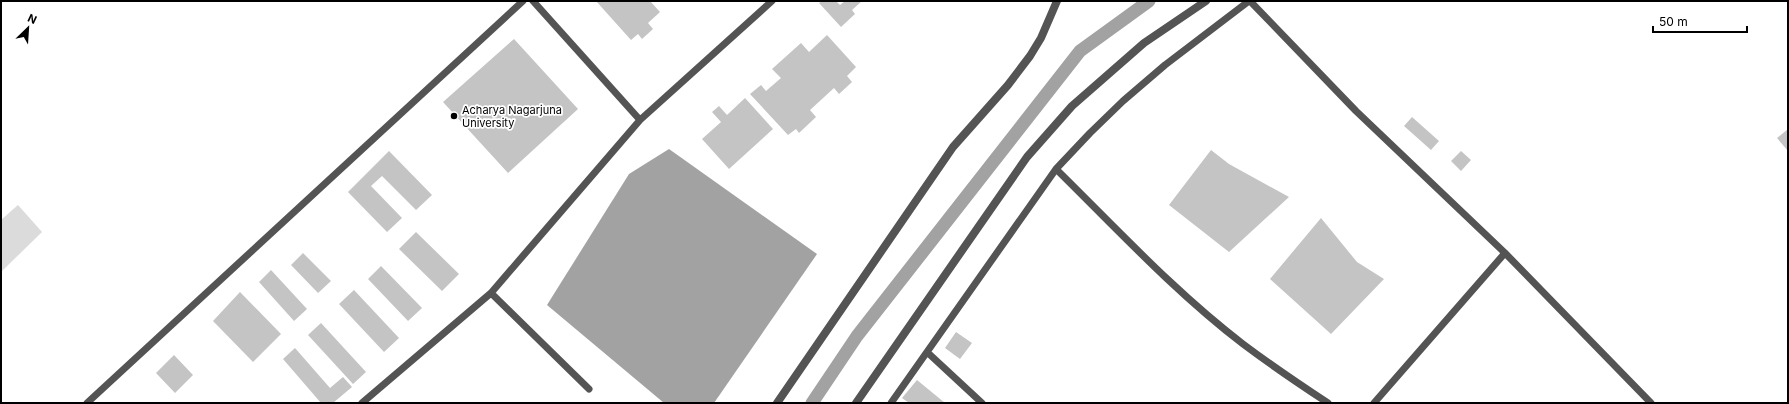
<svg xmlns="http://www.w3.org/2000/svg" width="1789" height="404" font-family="Inter,sans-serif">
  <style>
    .green { fill: #dbdbdb }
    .water { fill: #a2a2a2 }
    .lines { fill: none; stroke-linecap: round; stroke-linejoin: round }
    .canal { stroke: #a2a2a2; stroke-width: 13 }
    .building { fill: #c4c4c4 }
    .service { stroke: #545454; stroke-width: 7 }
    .minor { stroke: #545454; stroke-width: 8 }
    .poi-dot { fill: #000; stroke: #fff; stroke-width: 1.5 }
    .labels { text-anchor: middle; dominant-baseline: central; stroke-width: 3.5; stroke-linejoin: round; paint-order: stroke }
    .poi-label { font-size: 11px; fill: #000; stroke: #fff; text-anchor: start }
  </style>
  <rect width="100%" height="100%" fill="#fff"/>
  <!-- green -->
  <path class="green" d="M18 205 42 232 2 271 1 220Z"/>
  <!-- water -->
  <path class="water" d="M669 149 817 254 714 403H664L547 305 629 174Z"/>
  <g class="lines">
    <!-- canal -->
    <path class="canal" d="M812 403 857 336 1080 51 1149 1"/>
  </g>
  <!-- building -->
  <path class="building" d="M596 1H650L660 12 648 23 653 29 642 39 638 34 631 40Z
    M822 1H836L840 5 845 1H862L852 10 855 14 841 27 819 3Z
    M827 35 856 67 847 76 852 82 839 94 834 88 810 110 816 117 799 133 796 129 788 135 750 94 761 85 766 91 781 78 772 69 801 43 809 52Z
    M514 39 578 109 508 173 443 102Z
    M745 98 773 129 729 169 702 139 721 122 712 112 719 106 727 115Z
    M1412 117 1439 141 1431 150 1404 126Z
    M1788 129V151L1777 138Z
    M1211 150 1229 164 1289 197 1229 252 1169 205Z
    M389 151 432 195 416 210 382 176 371 186 402 218 387 232 348 192Z
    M1461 151 1471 160 1461 171 1451 161Z
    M1321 218 1357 262 1384 279 1331 334 1270 279Z
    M416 232 459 274 442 291 399 249Z
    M303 253 331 281 318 293 291 265Z
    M381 266 422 308 408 321 368 279Z
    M271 270 307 309 294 321 259 282Z
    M354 290 399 338 384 352 339 304Z
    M240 292 281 334 253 362 213 321Z
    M321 323 366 372 353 384 308 335Z
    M956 332 972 343 960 359 945 348Z
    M295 348 330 388 343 377 352 387 333 403H321L283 359Z
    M174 355 193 375 175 393 156 373Z
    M917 380 945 403H909L902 398Z"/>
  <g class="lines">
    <!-- service -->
    <path class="service" d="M533 1 640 120
      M1250 1 1356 111 1505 253 1651 403
      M1056 169C1117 229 1175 292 1243 344 1271 365 1299 384 1328 403
      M491 293 589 389
      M927 352 982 403
      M87 403 523 1
      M362 403 491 293 640 120 772 1
      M891 403 1056 169 1090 133 1123 101 1165 65 1249 1
      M1374 403 1505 253"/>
    <!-- minor -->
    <path class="minor" d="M777 403 953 147 1008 85 1030 56 1041 38 1057 1
      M856 403 1027 157 1072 106 1144 43 1206 1"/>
  </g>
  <!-- markers -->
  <circle class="poi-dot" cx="454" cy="116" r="4"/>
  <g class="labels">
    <!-- poi labels -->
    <g class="poi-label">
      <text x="462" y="110">Acharya Nagarjuna<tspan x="462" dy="13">University</tspan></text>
    </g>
  </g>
  <!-- border -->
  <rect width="1789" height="404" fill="none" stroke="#000000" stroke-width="4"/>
  <!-- north arrow -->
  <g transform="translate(28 28) rotate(25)" stroke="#ffffff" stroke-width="3" paint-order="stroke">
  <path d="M0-3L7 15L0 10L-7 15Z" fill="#000000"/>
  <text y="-6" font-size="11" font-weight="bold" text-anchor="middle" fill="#000000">N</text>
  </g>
  <!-- scale -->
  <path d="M1653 26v6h94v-6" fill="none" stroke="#000000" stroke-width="2"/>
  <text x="1659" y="26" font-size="12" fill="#000000" stroke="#ffffff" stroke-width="3" paint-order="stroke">50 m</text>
</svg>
